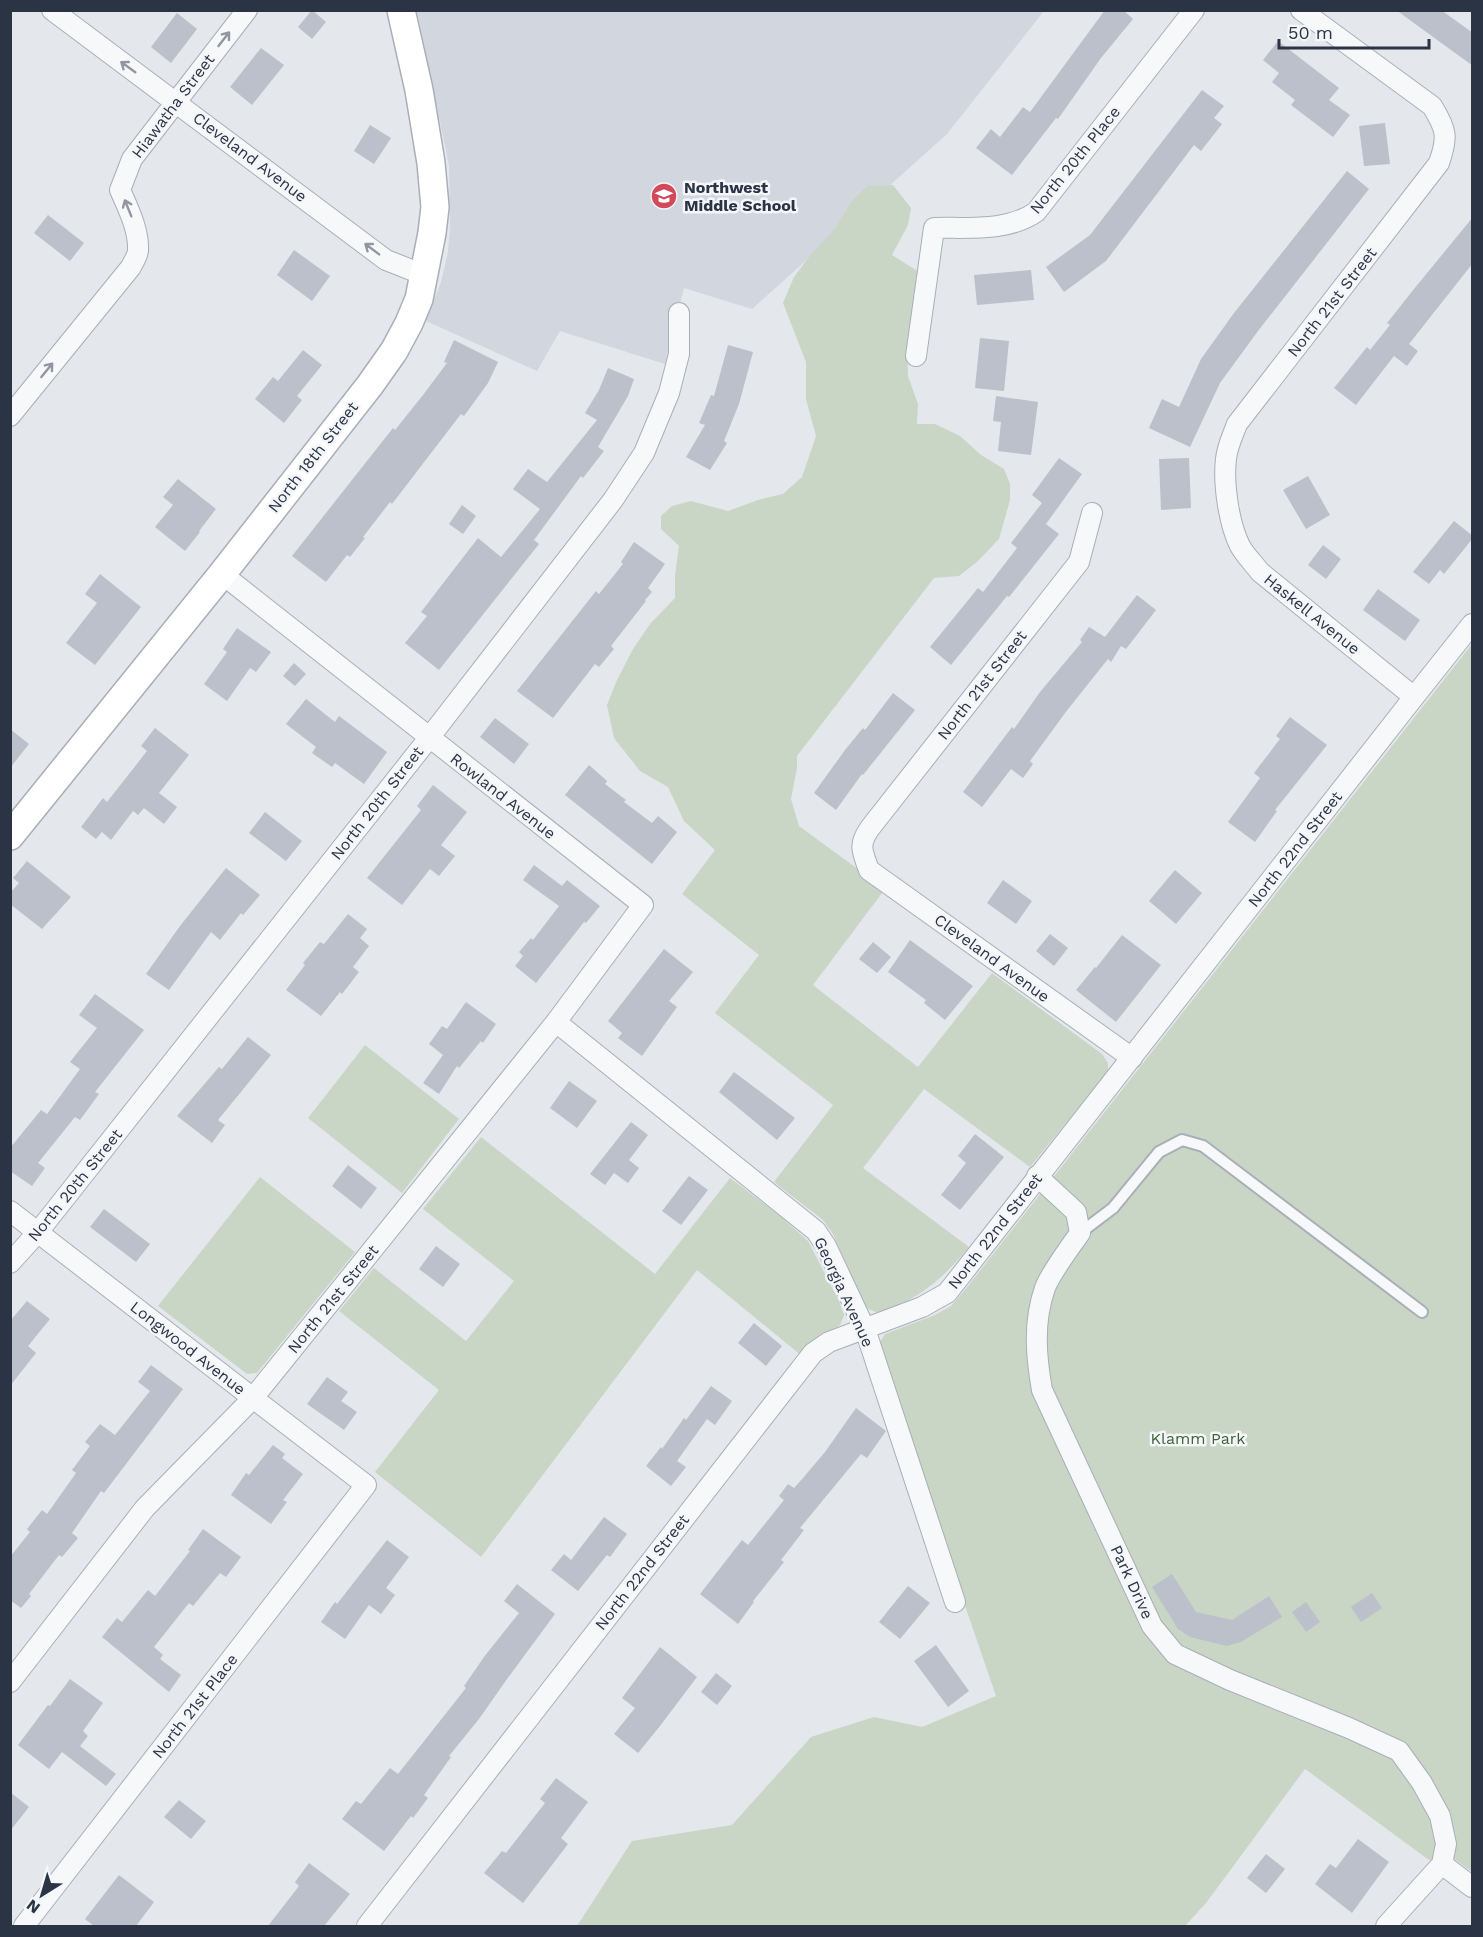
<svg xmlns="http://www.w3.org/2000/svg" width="1483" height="1937" font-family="'Work Sans',sans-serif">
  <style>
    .built { fill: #d2d6de }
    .green { fill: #c9d6c5 }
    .building { fill: #bbc0ca }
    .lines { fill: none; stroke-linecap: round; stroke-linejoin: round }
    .service-casing { stroke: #a9aeb7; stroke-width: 14 }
    .minor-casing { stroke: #a9aeb7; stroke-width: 22 }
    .secondary-casing { stroke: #a9aeb7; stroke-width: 30 }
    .service { stroke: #f7f8fa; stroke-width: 10 }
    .minor { stroke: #f7f8fa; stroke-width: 20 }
    .secondary { stroke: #fff; stroke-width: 27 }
    .oneway { stroke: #9196a0 }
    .labels { text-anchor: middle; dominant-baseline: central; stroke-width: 5; stroke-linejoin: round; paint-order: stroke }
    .street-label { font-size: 16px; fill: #2b3445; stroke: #f4f6f9 }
    .poi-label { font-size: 16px; font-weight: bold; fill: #2b3445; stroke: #f4f6f9; text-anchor: start }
    .park-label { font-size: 16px; fill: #3f6138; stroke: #f4f6f9 }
  </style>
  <rect width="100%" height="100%" fill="#e4e7ec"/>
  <!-- built -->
  <path class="built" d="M417 11H1044L947 134 752 309 684 288 665 364 560 331 537 371 426 321 441 282 448 252 450 227 449 165Z"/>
  <!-- green -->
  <path class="green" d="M893 185 911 208 908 225 892 255 919 272 907 342 908 376 918 404 917 424H935L960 436 981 455 1004 469 1010 484V500L999 539 978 561 959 576 934 578 797 756V768L791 799 799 826 885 889 813 985 918 1067 992 973 1102 1054 1108 1063V1071L1030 1167 924 1089 863 1168 969 1247C940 1281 922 1297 879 1313L868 1309 862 1299 833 1234 823 1220 774 1182 833 1105 715 1013 759 955 682 894 715 850 684 821 668 787 640 771 614 738 607 705 617 680 633 649 650 624 675 598V576L679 546 661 529V516L672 506 691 501 728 511 758 500 783 494 802 477 816 436 806 399V362L783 303 794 277 812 253 835 229 853 199 868 186Z
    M1472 644V1872L1452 1857 1429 1860 1305 1769 1206 1903 1185 1926H577L632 1841 732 1825 811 1737 874 1717 922 1727 996 1696 879 1355 880 1342 885 1334 935 1315 951 1306 968 1286Z
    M365 1045 459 1119 402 1193 308 1118Z
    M481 1137 655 1274 730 1178 780 1216 808 1241 839 1301 844 1315 840 1325 814 1341 802 1356 697 1270 481 1557 375 1472 439 1390 339 1311 374 1268 466 1341 514 1281 423 1209Z
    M260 1177 355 1252 257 1373 247 1374 158 1306Z"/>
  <!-- building -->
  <path class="building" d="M312 10 326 22 312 39 298 27Z
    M1105 10H1123L1133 19 1101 58 1058 119 1056 118 1012 175 976 148 991 129 1000 137 1023 107 1030 112Z
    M1396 10H1441L1473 33V66Z
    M177 13 197 29 171 63 151 47Z
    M1278 41 1339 88 1329 100 1350 115 1333 137 1291 105 1295 100 1272 82 1279 73 1263 60Z
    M261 48 284 65 252 105 230 87Z
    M1202 90 1224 106 1214 118 1222 124 1201 151 1194 145 1106 261 1064 292 1046 267 1090 235Z
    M1385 123 1390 164 1364 166 1359 126Z
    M370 125 391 138 374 164 354 151Z
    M1347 171 1369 189 1258 331 1220 383 1190 447 1149 428 1162 399 1179 407 1201 359 1234 313Z
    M48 215 84 243 70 261 34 233Z
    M1473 217V263L1409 344 1418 351 1407 366 1394 356 1356 405 1334 388 1367 347 1370 350 1390 325 1387 323 1414 289Z
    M294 250 330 276 312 301 277 275Z
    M1031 270 1034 300 977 305 974 275Z
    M980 338 1009 341 1004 391 975 388Z
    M454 340 498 362 488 383 464 416 461 414 392 504 390 502 363 537 365 538 350 557 347 555 326 582 292 556 393 428 395 430 423 395 447 363 444 362Z
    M728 345 753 352 739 404 724 441 727 443 710 470 686 457 705 425 699 423 711 395 714 396Z
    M303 350 322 365 297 396 302 400 284 423 255 399 273 377 278 381Z
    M608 368 634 379 628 396 598 447 604 451 583 478 581 476 534 540 539 544 439 670 405 643 427 616 421 612 478 538 501 557 540 509 513 489 528 469 547 482 597 420 585 413 599 390Z
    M996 396 1038 402 1031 455 998 451 1001 422 993 421Z
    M1059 458 1082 474 1046 524 1059 534 1009 597 1007 596 951 665 930 647 978 588 983 592 1017 548 1011 543 1042 503 1032 495Z
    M1189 458 1191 508 1161 510 1159 459Z
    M1308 476 1330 515 1306 529 1283 490Z
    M178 479 216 509 199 531 200 532 185 551 155 527 173 505 163 497Z
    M462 505 476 516 463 534 449 524Z
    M1454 521 1473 536V538L1444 574 1440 570 1429 584 1413 572Z
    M634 542 665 564 648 588 652 592 645 600 646 601 611 646 614 649 599 667 595 664 553 718 517 691 596 591 599 594 623 564 621 562Z
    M1323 545 1341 559 1326 579 1308 565Z
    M100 574 141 607 95 665 66 643 97 603 85 594Z
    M1378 589 1420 620 1405 641 1363 610Z
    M1137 595 1156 610 1126 649 1121 646 1111 662 1108 659 1065 713 1030 761 1033 764 1023 778 1011 769 982 807 963 792 1012 727 1014 729 1040 692 1082 642 1080 640 1089 627 1105 637Z
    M237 628 271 652 256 672 250 668 227 701 204 684 227 652 223 649Z
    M294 663 306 674 295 686 283 676Z
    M893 693 915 710 863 775 862 774 836 810 814 793 845 750 863 728 865 730Z
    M306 699 335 722 339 716 387 752 364 784 335 763 332 767 312 753 316 747 286 724Z
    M1290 717 1327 745 1275 810 1277 811 1255 842 1228 822 1260 778 1254 773 1280 739 1276 736Z
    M495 718 529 744 514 764 480 737Z
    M155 728 189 755 159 793 177 807 164 824 144 808 138 815 133 811 111 840 102 832 96 839 81 827 103 798 107 802 147 751 141 746Z
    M10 729 29 744 10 768Z
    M589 765 607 781 605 784 626 800 624 802 652 823 658 816 677 832 652 864 565 795Z
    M433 785 467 812 441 845 455 856 439 876 430 869 402 905 367 878 421 810 417 806Z
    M265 812 302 841 286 861 249 833Z
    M27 861 71 897 42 929 10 904V893L19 883 13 878Z
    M534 865 562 886 567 880 600 906 586 923 584 922 536 983 515 966 523 956 519 952 531 938 533 940 559 906 523 880Z
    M226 868 260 895 243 915 241 913 220 940 211 932 169 990 146 974 180 926Z
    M1175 870 1202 893 1176 924 1149 901Z
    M1003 880 1032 901 1016 924 987 903Z
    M348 914 367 929 360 938 369 946 353 967 359 972 342 994 340 992 321 1016 286 990 305 965 303 963 320 942 324 944Z
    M1050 934 1068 948 1054 966 1036 951Z
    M1122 935 1161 965 1116 1022 1076 990 1095 967 1096 968Z
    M910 940 973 986 945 1020 924 1003 926 1000 888 972Z
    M873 942 891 957 877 973 859 959Z
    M664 949 693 972 669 1001 677 1007 642 1056 618 1038 622 1033 608 1021Z
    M95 994 144 1030 95 1092 99 1094 80 1120 75 1117 38 1163 45 1168 32 1186 10 1171V1148L41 1110 47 1114 80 1069 70 1062 97 1028 79 1015Z
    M466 1002 496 1024 483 1043 481 1041 459 1068 457 1066 439 1094 423 1083 443 1055 429 1044 442 1026 447 1029Z
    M248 1037 271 1055 218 1120 225 1125 212 1143 177 1116 219 1067 222 1069Z
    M734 1072 795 1118 777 1140 719 1092Z
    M569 1081 597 1101 577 1128 550 1108Z
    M631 1122 648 1135 629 1160 639 1168 628 1183 614 1173 605 1185 590 1174Z
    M975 1134 1004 1157 960 1210 941 1195 966 1163 958 1156Z
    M348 1165 377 1188 361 1209 332 1186Z
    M689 1176 708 1190 681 1225 662 1211Z
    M104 1209 150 1244 136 1262 90 1227Z
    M436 1246 460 1264 443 1287 419 1269Z
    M27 1301 50 1319 28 1346 36 1353 10 1386V1321Z
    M754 1323 782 1346 766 1366 738 1343Z
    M151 1365 183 1389 104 1493 101 1491 72 1533 78 1538 62 1557 59 1555 29 1594 31 1596 21 1608 10 1600V1557L30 1532 27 1529 42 1510 47 1514 76 1473 72 1470 90 1446 85 1442 100 1424 115 1435 150 1391 138 1382Z
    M327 1377 348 1392 341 1401 357 1412 344 1430 307 1404Z
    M711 1386 732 1401 715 1425 707 1419 677 1461 686 1467 671 1486 646 1466 661 1447 662 1449 684 1418 686 1420Z
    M856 1408 886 1431 867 1458 861 1454 800 1528 804 1530 781 1560 784 1562 753 1601 754 1602 738 1624 700 1594 742 1540 748 1545 784 1500 779 1496 788 1484 794 1488 803 1478 825 1452Z
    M273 1445 285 1454 282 1458 303 1474 283 1500 287 1502 271 1524 231 1495 246 1473 249 1475Z
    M604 1517 627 1534 610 1557 607 1555 578 1591 551 1570 564 1554 571 1560Z
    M203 1529 241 1557 226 1577 220 1573 193 1606 189 1603 154 1647 163 1655 160 1659 181 1675 169 1692 102 1637 117 1618 122 1622 148 1590 155 1596 190 1551 188 1550Z
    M387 1540 409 1557 386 1588 395 1595 381 1614 369 1605 345 1639 321 1622 335 1602 337 1604Z
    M1172 1574 1196 1612 1232 1620 1269 1596 1282 1617 1241 1642 1227 1646 1190 1637 1178 1629 1152 1587Z
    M517 1584 555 1614 507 1679 479 1719 449 1756 451 1757 424 1795 428 1798 413 1818 411 1816 384 1851 342 1819 356 1801 361 1804 390 1768 398 1774 466 1688 464 1686 484 1657 519 1613 504 1601Z
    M908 1586 930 1603 900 1639 879 1622Z
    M1372 1593 1382 1608 1361 1622 1351 1607Z
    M1306 1602 1320 1622 1306 1632 1292 1612Z
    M936 1645 969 1691 948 1707 914 1661Z
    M660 1647 697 1677 660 1726 638 1753 614 1734 635 1708 622 1698Z
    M716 1673 732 1686 717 1705 701 1692Z
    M70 1679 103 1703 83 1731 88 1736 80 1746 116 1774 106 1786 62 1752 49 1769 18 1745 48 1705 50 1706Z
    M556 1778 588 1802 561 1838 568 1844 523 1903 484 1873 502 1851 506 1853 545 1803 540 1799Z
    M10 1792 29 1807 10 1831Z
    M179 1800 206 1821 191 1839 164 1817Z
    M1358 1839 1389 1862 1352 1913 1315 1884 1330 1864 1336 1868Z
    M1266 1854 1285 1869 1266 1893 1247 1878Z
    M309 1863 350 1894 324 1926H268L299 1886 295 1882Z
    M119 1875 154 1902 136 1926H94L85 1919Z"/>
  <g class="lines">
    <defs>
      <path id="service" d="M1080 1233 1113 1208 1159 1152 1182 1140 1203 1146 1422 1312"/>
      <path id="minor" d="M52 10 386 260 424 275
        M1301 10 1432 106C1447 130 1448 137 1439 163L1237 424C1233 435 1227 447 1226 459 1223 484 1229 524 1240 546 1245 555 1254 564 1260 572L1414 697
        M916 356 934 228C968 227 1007 232 1036 212L1194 10
        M10 416 131 267C133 262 138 256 138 250 139 230 128 208 120 190L132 159 247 10
        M1092 513 1079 562 870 828C858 845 862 851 869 870L1132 1058
        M556 1022 816 1231 826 1246 865 1329 955 1602
        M1037 1176 1076 1212 1080 1233C1070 1247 1050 1274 1045 1288 1033 1322 1036 1356 1042 1390L1152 1626 1175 1654 1230 1680 1349 1728 1399 1751 1422 1783 1440 1816 1446 1844 1442 1864
        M10 1211 366 1485 24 1926
        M10 1263 38 1232 429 738 613 500 644 453 669 393 679 354V313
        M10 1682 145 1508 253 1398 556 1022 643 905 222 574
        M1442 1864 1472 1887
        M367 1926 813 1353 829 1342 922 1307 947 1293 1414 697 1472 624
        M1386 1926 1442 1864"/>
      <path id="secondary" d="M10 836 222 574 370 385 394 351 409 323 419 299 432 233 435 207 431 163 419 90 401 10"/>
    </defs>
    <!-- service casing -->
    <use href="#service" class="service-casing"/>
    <!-- minor casing -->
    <use href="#minor" class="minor-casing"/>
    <!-- secondary casing -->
    <use href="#secondary" class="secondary-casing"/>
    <!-- service -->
    <use href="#service" class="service"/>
    <!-- minor -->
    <use href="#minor" class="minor"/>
    <!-- secondary -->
    <use href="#secondary" class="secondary"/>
  </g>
  <!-- one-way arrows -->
  <defs><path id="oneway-shaft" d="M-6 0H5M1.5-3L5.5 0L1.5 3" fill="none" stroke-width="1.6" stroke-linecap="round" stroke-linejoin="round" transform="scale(1.5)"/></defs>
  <g class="oneway">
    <use href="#oneway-shaft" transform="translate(224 39) rotate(-52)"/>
    <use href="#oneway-shaft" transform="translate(128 67) rotate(-144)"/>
    <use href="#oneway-shaft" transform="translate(128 208) rotate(-112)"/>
    <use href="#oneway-shaft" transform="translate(372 249) rotate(-143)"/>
    <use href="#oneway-shaft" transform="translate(47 370) rotate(-51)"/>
  </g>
  <!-- icons -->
  <defs>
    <symbol id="school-disc" viewBox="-11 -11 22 22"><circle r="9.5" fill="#d1495b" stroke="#f4f6f9"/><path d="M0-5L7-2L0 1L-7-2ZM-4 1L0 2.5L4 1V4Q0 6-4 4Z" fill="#fff"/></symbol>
  </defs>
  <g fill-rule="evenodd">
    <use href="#school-disc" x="649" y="181" width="30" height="30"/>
  </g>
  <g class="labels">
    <!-- street labels -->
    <g class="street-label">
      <text transform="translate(173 106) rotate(-53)">Hiawatha Street</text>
      <text transform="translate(250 157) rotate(37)">Cleveland Avenue</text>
      <text transform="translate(1075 160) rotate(-51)">North 20th Place</text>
      <text transform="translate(1332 302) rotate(-52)">North 21st Street</text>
      <text transform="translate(313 457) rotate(-52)">North 18th Street</text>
      <text transform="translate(1312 614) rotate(39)">Haskell Avenue</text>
      <text transform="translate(982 685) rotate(-52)">North 21st Street</text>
      <text transform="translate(503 796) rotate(38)">Rowland Avenue</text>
      <text transform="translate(377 803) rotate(-52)">North 20th Street</text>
      <text transform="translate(1295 849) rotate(-52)">North 22nd Street</text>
      <text transform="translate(992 958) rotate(36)">Cleveland Avenue</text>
      <text transform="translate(75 1185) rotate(-51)">North 20th Street</text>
      <text transform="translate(995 1231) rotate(-52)">North 22nd Street</text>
      <text transform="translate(844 1292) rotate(65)">Georgia Avenue</text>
      <text transform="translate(333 1299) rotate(-51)">North 21st Street</text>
      <text transform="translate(188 1348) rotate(38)">Longwood Avenue</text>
      <text transform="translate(642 1572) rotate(-52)">North 22nd Street</text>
      <text transform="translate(1132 1582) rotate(65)">Park Drive</text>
      <text transform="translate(195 1706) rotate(-52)">North 21st Place</text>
    </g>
    <!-- poi labels -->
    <g class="poi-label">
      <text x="684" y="187">Northwest<tspan x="684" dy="18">Middle School</tspan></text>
    </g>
    <!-- park labels -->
    <g class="park-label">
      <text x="1198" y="1438">Klamm Park</text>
    </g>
  </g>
  <!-- border -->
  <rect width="1483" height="1937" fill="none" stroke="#2b3445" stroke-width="24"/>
  <!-- north arrow -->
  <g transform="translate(42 1895) rotate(217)" stroke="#f4f6f9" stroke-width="4.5" paint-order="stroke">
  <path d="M0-4.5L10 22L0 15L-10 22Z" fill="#2b3445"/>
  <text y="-9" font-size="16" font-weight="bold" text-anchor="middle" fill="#2b3445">N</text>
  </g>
  <!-- scale -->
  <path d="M1279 39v9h150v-9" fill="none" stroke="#2b3445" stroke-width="3"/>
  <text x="1288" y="39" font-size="18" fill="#2b3445" stroke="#f4f6f9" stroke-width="4.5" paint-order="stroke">50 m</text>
</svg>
